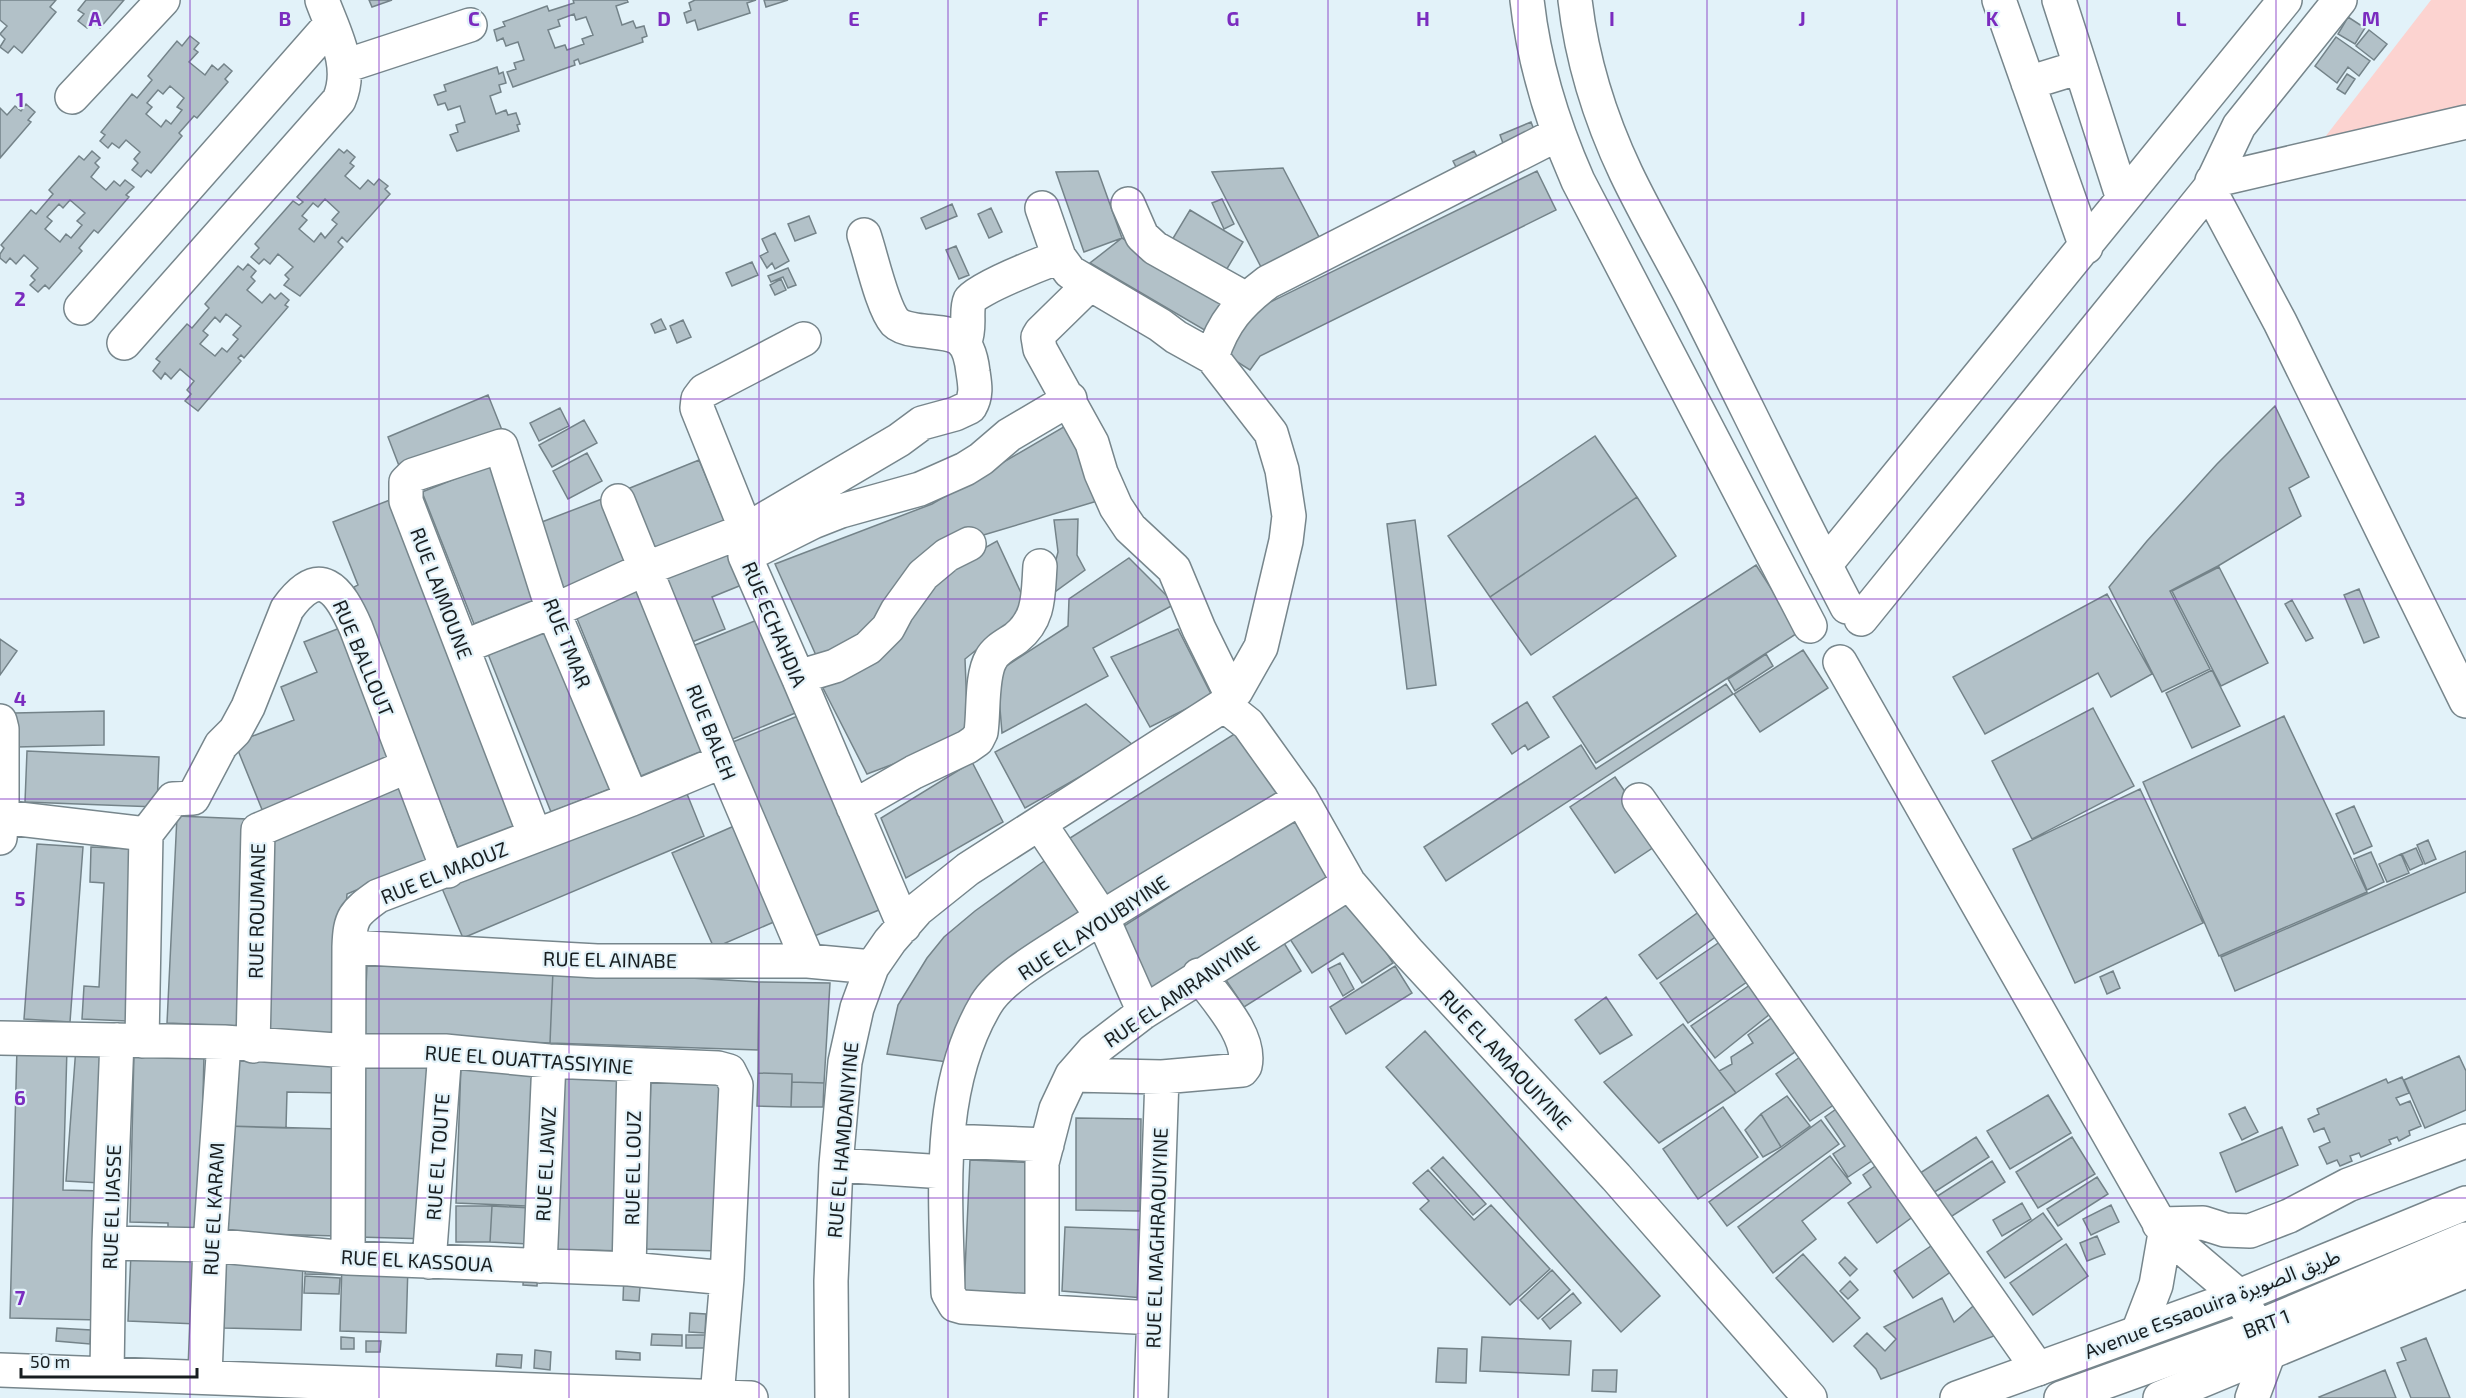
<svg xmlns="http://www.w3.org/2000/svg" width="2466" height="1398" font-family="'Exo 2','Noto Sans Arabic',sans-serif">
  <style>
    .green { fill: #fcd3d0 }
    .building { fill: #b2c1c8; stroke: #748389; stroke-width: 1.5; fill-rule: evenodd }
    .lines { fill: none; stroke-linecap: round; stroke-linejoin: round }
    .minor-casing { stroke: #77868c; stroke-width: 36 }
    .major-casing { stroke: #77868c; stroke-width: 36 }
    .minor { stroke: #fff; stroke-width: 33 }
    .major { stroke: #fff; stroke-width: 33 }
    .grid { fill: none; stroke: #7b2cbf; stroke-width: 1.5; stroke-opacity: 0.55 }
    .labels { text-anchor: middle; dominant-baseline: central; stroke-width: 4.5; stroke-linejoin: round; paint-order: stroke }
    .street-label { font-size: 20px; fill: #181e20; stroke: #e2f2f9 }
    .grid-label { font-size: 20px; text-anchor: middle; font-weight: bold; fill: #7b2cbf; stroke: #e2f2f9; stroke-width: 4.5; stroke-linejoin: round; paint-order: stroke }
  </style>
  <rect width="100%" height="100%" fill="#e2f2f9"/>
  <!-- green -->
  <path class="green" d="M2431 0H2466V117L2315 150Z"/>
  <!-- building -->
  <path class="building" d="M0 0H56L50 7 56 12 22 53 14 46 8 53 0 47 5 39 0 34 7 26 0 20Z
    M86 0H124L100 28 92 21 87 28 78 21 84 14 78 10Z
    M369 0H392L372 7Z
    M573 0H627L628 2 616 6 622 25 633 21 636 28 644 26 647 36 642 38 643 42 580 64 578 59 574 61 575 65 513 87 507 72 516 69 514 63 524 60 518 42 506 46 503 38 497 41 494 30 505 26 503 22 547 6 549 11 574 3ZM574 14 576 20 586 17 593 35 582 39 584 44 567 50 565 45 555 48 548 30 560 26 558 20Z
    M695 0H756L747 3 750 13 698 30 695 20 687 23 684 13 691 10 689 3Z
    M764 0H788L766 7Z
    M2348 17 2365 28 2355 44 2338 34Z
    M2369 30 2387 44 2374 60 2356 46Z
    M190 36 199 43 194 49 198 52 189 62 205 75 212 65 218 70 224 64 232 71 225 79 228 82 197 118 194 116 179 133 182 136 151 173 147 170 141 177 132 170 138 163 134 159 140 152 126 140 119 148 112 143 108 148 100 141 105 135 101 132 132 94 137 98 152 80 148 76 177 41 182 46ZM170 86 184 98 177 107 182 110 171 124 166 120 161 127 146 114 152 107 147 103 158 90 163 94Z
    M2336 37 2370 61 2359 76 2348 67 2337 83 2315 66Z
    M497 67 499 74 503 72 506 83 499 85 501 92 490 96 496 114 506 110 508 115 516 113 520 124 517 125 519 131 457 151 450 135 458 132 456 125 465 122 460 106 448 110 445 103 438 105 434 95 446 91 444 85Z
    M2347 74 2355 79 2345 94 2337 89Z
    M26 104 35 112 28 120 31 122 0 158V108L7 115 15 106 21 111Z
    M1531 122 1535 132 1504 146 1500 135Z
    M339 149 344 153 347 150 355 157 350 163 354 166 345 176 360 189 368 180 374 185 379 179 388 186 385 189 390 194 347 242 342 237 338 242 343 247 300 296 284 285 289 279 285 275 293 267 278 254 270 264 264 259 259 264 251 257 259 248 255 244 293 201 299 205 303 202 297 197ZM325 199 339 212 332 220 337 224 325 238 321 233 314 242 299 229 307 220 302 216 313 203 318 207Z
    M92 151 100 158 95 163 99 167 91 177 106 190 114 181 120 186 125 180 134 187 126 195 129 197 98 233 94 230 79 248 82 251 49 289 45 285 38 292 30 285 35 280 31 276 38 268 24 255 16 264 10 258 6 263 0 258V254L4 248 1 245 31 210 36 214 53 194 49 190 79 156 84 160ZM70 200 85 213 77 221 82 225 71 238 66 234 60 242 45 229 52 221 47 217 59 204 63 208Z
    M1474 151 1479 160 1458 171 1453 161Z
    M1283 168 1319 237 1261 267 1212 172Z
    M1098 171 1122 238 1084 252 1056 172Z
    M1537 171 1556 210 1260 356 1250 370 1220 351 1244 315Z
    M1222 199 1234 224 1224 229 1212 203Z
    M952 204 957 216 926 229 921 218Z
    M991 208 1002 232 989 238 978 214Z
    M1190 210 1243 242 1225 272 1172 240Z
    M809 216 816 233 795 241 788 224Z
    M775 233 789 261 775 269 772 263 767 268 760 256 768 252 762 239Z
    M1122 238 1232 302 1213 335 1090 263Z
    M956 246 969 275 959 279 946 250Z
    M752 262 758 275 732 286 726 273Z
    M248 264 256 271 251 277 255 281 247 290 262 303 270 294 275 299 281 293 289 300 285 305 288 307 244 358 241 355 238 358 241 361 198 411 185 401 191 394 187 390 194 381 180 369 171 379 165 373 161 379 153 371 160 362 156 359 187 324 192 328 209 308 205 304 238 266 243 270ZM226 314 241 326 233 335 238 339 227 352 222 348 215 356 200 344 208 335 203 331 215 317 220 322Z
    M788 268 796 285 788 288 783 277 771 282 768 276Z
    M781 279 786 290 775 295 770 285Z
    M661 319 666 329 655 333 651 324Z
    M683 320 691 337 677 343 670 326Z
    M488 395 502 430 401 471 388 437Z
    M2275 406 2309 477 2289 488 2301 516 2218 566 2170 591 2210 669 2162 692 2109 587 2147 541 2217 464Z
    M560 408 569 426 539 441 530 423Z
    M584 420 597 443 552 467 539 445Z
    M1067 425 1104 499 960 542 874 632 819 662 775 564 932 504Z
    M1595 436 1637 497 1490 597 1448 536Z
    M587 453 602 481 568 499 553 471Z
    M699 460 727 527 653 557 625 490Z
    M490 465 542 598 474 624 422 492Z
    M607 497 633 565 561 593 534 525Z
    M1637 497 1676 556 1531 655 1490 597Z
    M395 498 524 822 458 848 354 587 358 585 333 522Z
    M1078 519 1077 555 1085 570 1056 591 1049 587 1058 552 1054 520Z
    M1415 520 1436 685 1407 689 1387 524Z
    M997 541 1028 608 965 659 968 736 867 774 823 688 896 640 947 569Z
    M735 547 749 582 712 597 725 629 687 644 660 578Z
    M1129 558 1175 604 1093 648 1108 676 1002 733 997 672 1068 626 1069 599Z
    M1756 565 1799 632 1596 763 1553 697Z
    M2219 567 2268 663 2221 686 2172 591Z
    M640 584 707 749 641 776 574 611Z
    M2359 589 2379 637 2364 643 2344 595Z
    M2107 594 2152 674 2111 697 2098 673 1985 734 1953 677Z
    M2292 600 2313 638 2306 641 2285 604Z
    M550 618 617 786 551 812 484 644Z
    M762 618 800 711 728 741 690 647Z
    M345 626 398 758 263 812 235 743 294 720 281 687 317 672 304 642Z
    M1178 629 1212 696 1150 727 1111 657Z
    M0 639 17 651 0 675Z
    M1803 650 1828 688 1760 732 1734 694Z
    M1766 654 1773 666 1735 691 1728 679Z
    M2212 670 2240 726 2192 748 2166 693Z
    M1726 684 1733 694 1446 881 1424 847 1581 745 1596 769Z
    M1527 702 1549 737 1528 750 1525 745 1512 754 1492 724Z
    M1086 704 1134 746 1025 808 995 752Z
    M2093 708 2134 786 2032 839 1992 761Z
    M104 711V745L16 747 15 713Z
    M800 715 879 910 807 939 728 744Z
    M2284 716 2367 892 2219 956 2143 782Z
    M1247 726 1288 790 1100 909 1059 845Z
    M27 751 159 757 157 807 25 802Z
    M972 762 1003 822 906 878 881 818Z
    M1615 777 1660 843 1615 873 1570 807Z
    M405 782 434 857 347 894 336 1034 258 1031 269 839Z
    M683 784 704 836 463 938 441 886Z
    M2140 789 2203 923 2075 983 2013 849Z
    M2354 806 2372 846 2354 854 2336 814Z
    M177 816 247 819 238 1026 167 1023Z
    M1297 816 1336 876 1154 992 1116 931Z
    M741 823 783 918 714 948 672 853Z
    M2428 840 2436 859 2425 864 2417 845Z
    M37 844 83 847 70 1022 24 1019Z
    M91 847 136 849 127 1021 82 1019 84 986 99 987 104 883 90 882Z
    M2416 848 2423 864 2410 870 2402 854Z
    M2466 851V892L2235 991 2221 957Z
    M2371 852 2384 882 2367 890 2354 859Z
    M1054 854 1094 916 965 1033 955 1063 887 1054 898 1005 927 958 944 937 975 911Z
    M2401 854 2409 873 2387 882 2379 864Z
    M1350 896 1393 963 1362 983 1343 953 1312 973 1288 936Z
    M1707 906 1725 930 1657 979 1639 955Z
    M1727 937 1754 977 1688 1023 1660 983Z
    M1284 943 1301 971 1244 1007 1226 980Z
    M1340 963 1354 989 1343 996 1328 969Z
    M367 964 553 970 550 1043 364 1035Z
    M1395 966 1412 993 1346 1034 1330 1007Z
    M553 970 759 982 758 1050 550 1043Z
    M2113 971 2120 988 2107 994 2100 977Z
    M1757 980 1775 1010 1715 1058 1691 1026Z
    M759 982 830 983 824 1083 792 1082V1074L758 1073Z
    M1606 997 1632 1035 1600 1054 1575 1020Z
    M1781 1011 1805 1045 1736 1093 1719 1071 1732 1064 1731 1057 1753 1043 1748 1035Z
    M1683 1024 1736 1093 1659 1143 1604 1082Z
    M1425 1031 1660 1296 1621 1332 1386 1067Z
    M17 1047 67 1048 63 1190 103 1191 100 1320 10 1318Z
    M76 1047 110 1050 100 1183 66 1181Z
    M134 1052 204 1054 200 1228H168V1223L130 1222Z
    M1807 1052 1835 1104 1810 1121 1776 1074Z
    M229 1054 340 1057 339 1093 287 1092 286 1128 227 1126Z
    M2459 1056 2466 1071V1110L2425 1128 2404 1080Z
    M363 1061 434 1063 429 1239 358 1237Z
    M461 1065 532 1068 527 1206 456 1203Z
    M556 1070 628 1072 623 1251 551 1249Z
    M758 1073 792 1074 791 1107 757 1106Z
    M651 1075 726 1077 720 1251 646 1249Z
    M2402 1077 2409 1093 2396 1098 2400 1105 2410 1101 2421 1126 2409 1131 2410 1135 2399 1141 2397 1137 2389 1140 2391 1144 2361 1157 2359 1153 2350 1156 2352 1161 2340 1166 2337 1160 2327 1164 2319 1147 2330 1142 2324 1128 2314 1132 2308 1119 2319 1114 2317 1109 2386 1079 2388 1083Z
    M792 1082 824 1083 823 1107H791Z
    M2048 1095 2071 1133 2010 1169 1987 1131Z
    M1787 1096 1810 1126 1781 1147 1761 1114Z
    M1846 1102 1882 1154 1848 1177 1833 1154 1845 1146 1825 1117Z
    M1723 1107 1758 1157 1698 1199 1663 1149Z
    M2245 1107 2258 1132 2242 1140 2229 1114Z
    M1761 1114 1781 1147 1763 1157 1745 1130Z
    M1076 1118 1141 1119 1140 1211 1076 1210Z
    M1821 1120 1839 1144 1727 1226 1709 1202Z
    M227 1126 340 1129 337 1236 224 1233Z
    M2282 1127 2298 1165 2236 1192 2220 1153Z
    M1976 1137 1989 1157 1930 1195 1917 1175Z
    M2072 1137 2095 1174 2038 1208 2016 1172Z
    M1830 1156 1851 1183 1802 1221 1816 1239 1773 1273 1738 1227Z
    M1443 1157 1486 1204 1473 1215 1431 1168Z
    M1885 1159 1922 1210 1877 1243 1848 1203 1871 1187 1863 1175Z
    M970 1160 1042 1163 1036 1295 964 1292Z
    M1992 1161 2005 1182 1949 1218 1936 1197Z
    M1428 1170 1474 1220 1491 1205 1550 1269 1510 1305 1420 1209 1429 1201 1413 1183Z
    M2097 1177 2108 1194 2058 1226 2047 1209Z
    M2022 1203 2031 1219 2002 1236 1993 1220Z
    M2111 1205 2119 1222 2091 1235 2083 1219Z
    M456 1206H492L490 1242H456Z
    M492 1206 531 1208 529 1244 490 1242Z
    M2043 1213 2062 1239 2005 1278 1987 1252Z
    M1065 1227 1144 1230 1143 1298 1062 1291Z
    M2097 1236 2105 1254 2087 1261 2080 1243Z
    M1934 1244 1952 1271 1913 1298 1894 1271Z
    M2066 1244 2088 1276 2033 1315 2010 1283Z
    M131 1253 199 1256 197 1324 128 1321Z
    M1803 1254 1860 1318 1833 1342 1776 1278Z
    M1845 1257 1857 1269 1850 1276 1839 1263Z
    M226 1258 303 1260 301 1330 224 1328Z
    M306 1263 340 1264V1275L305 1274Z
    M342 1263 408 1265 406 1333 340 1331Z
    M524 1268 538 1269 537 1286 523 1285Z
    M1552 1270 1570 1290 1538 1319 1520 1300Z
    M624 1274 641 1275 639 1301 623 1300Z
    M305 1276 340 1278 339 1294 304 1293Z
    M1850 1281 1858 1290 1848 1299 1840 1291Z
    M1573 1293 1581 1303 1550 1329 1542 1319Z
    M1984 1297 2007 1331 1881 1379 1876 1369 1854 1346 1867 1333 1885 1351 1896 1339 1884 1327 1942 1298 1954 1322Z
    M690 1313 706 1314 705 1333 689 1332Z
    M707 1317H718L717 1348H686V1335H707Z
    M57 1328 91 1330 90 1344 56 1341Z
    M652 1334 682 1335V1346L651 1345Z
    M341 1337 354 1338V1349H341Z
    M1482 1337 1571 1341 1569 1375 1480 1371Z
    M2426 1338 2450 1398H2411L2397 1363 2406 1360 2401 1348Z
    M366 1341H381L380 1352H366Z
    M1438 1348 1467 1349 1466 1383 1436 1382Z
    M535 1350 551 1352 550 1370 534 1368Z
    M616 1351 640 1353V1360L616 1359Z
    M497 1354 522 1355 521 1368 496 1366Z
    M1593 1370H1617L1616 1392 1592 1391Z
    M2385 1370 2396 1398H2320L2319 1397Z"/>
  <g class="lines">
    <defs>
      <path id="minor" d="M1527 0C1534 64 1552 122 1578 181L1810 626
        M1575 0C1582 61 1600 118 1626 173 1647 217 1672 259 1694 302 1745 403 1794 506 1847 607
        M1999 0 2086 247
        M2059 0 2123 199
        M345 66 470 25
        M2028 83 2080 67
        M72 97 163 0
        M2212 181 2466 122
        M2209 189 2280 322 2466 701
        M1128 204 1142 236 1155 248 1246 299
        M1089 285 1041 332 1038 337 1040 349 1092 443 1101 473 1116 507 1130 528 1174 569 1199 629 1232 696
        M81 308 331 24
        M804 339 704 391 698 399 697 408 746 530 745 556 798 677 904 926
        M965 341C971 327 965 311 970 300 976 289 1043 263 1059 257
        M124 343 339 100C354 66 334 33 322 0
        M1212 357C1223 322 1240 303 1268 282L1558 134
        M618 501 723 761 808 961
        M745 556 813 522 841 511 920 489 965 469 981 459 1009 435 1070 399
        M1825 565 2285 0
        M1861 619 2209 189 2239 126 2340 0
        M463 647 553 611 645 569 746 530 899 440 922 423 955 414 970 407C977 395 975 385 973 372 968 329 951 335 916 330 909 329 900 327 895 322 882 307 871 255 864 235
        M1840 662 2165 1233 2239 1296 2258 1327 2268 1355 2252 1398
        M798 677 835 666 868 648 888 628 897 611 923 575 947 555 969 544
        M1224 705 1248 724 1301 798 1349 883 1408 952 1616 1177 1810 1398
        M0 721 2 729V817L0 838
        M1639 800 2038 1369
        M853 807 914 772 967 747 977 740 981 732C984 712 981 676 991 659 996 649 1008 644 1016 638 1040 619 1038 595 1040 566
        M2 817 146 834
        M1040 824 1102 917 1144 1012
        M146 834 173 799 193 798 221 745 235 731 248 707 287 609C320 563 339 589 356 628L448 871
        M535 836 406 501V482L413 475 501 446 553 611 632 799
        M349 947 597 961H808L872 967
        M0 1038 224 1042 350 1051H445L549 1061 718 1068 729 1071 736 1085 727 1278 717 1397
        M142 1041 146 834
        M253 1046 258 830 408 766
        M1072 1075 1162 1077 1242 1070 1245 1066C1252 1036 1216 999 1199 975
        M948 1141 1047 1145
        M836 1165 945 1172
        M2159 1224 2203 1223 2225 1230 2250 1231 2289 1216 2348 1185 2466 1141
        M109 1243 210 1245 348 1258 629 1269 727 1278
        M348 1258 349 947C350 917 354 913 378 896L632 799 723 761
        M429 1262 445 1051
        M540 1266 549 1061
        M629 1269 634 1066
        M1042 1310V1163L1056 1109 1072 1075 1093 1051 1144 1012 1349 883
        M1153 1318 962 1307 955 1305 948 1293C946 1197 935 1090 986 1004 1002 978 1046 953 1071 937 1147 888 1225 844 1301 798
        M2138 1332 2156 1285 2165 1233
        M0 1370 751 1398
        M107 1374 109 1243 117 1040
        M205 1376 210 1245 224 1042
        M832 1398 831 1281 836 1165 845 1062 857 1008 872 967 890 941 918 909 968 869 1224 705 1236 691 1261 647 1286 541 1289 516 1287 503 1282 470 1271 433 1212 357 1176 337 1160 325 1070 272 1059 257 1042 208
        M1151 1398 1162 1077
        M2061 1398 2258 1327 2466 1239"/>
      <path id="major" d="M1957 1398 2239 1296 2466 1203
        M2160 1398 2466 1271"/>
    </defs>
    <!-- minor casing -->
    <use href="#minor" class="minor-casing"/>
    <!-- major casing -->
    <use href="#major" class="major-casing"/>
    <!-- minor -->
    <use href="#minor" class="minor"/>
    <!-- major -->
    <use href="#major" class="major"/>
  </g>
  <!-- grid -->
  <path class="grid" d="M190 0V1398M379 0V1398M569 0V1398M759 0V1398M948 0V1398M1138 0V1398M1328 0V1398M1518 0V1398M1707 0V1398M1897 0V1398M2087 0V1398M2276 0V1398M0 200H2466M0 399H2466M0 599H2466M0 799H2466M0 999H2466M0 1198H2466"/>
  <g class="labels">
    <!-- street labels -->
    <g class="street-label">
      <text transform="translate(442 593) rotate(69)">RUE LAIMOUNE</text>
      <text transform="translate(775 624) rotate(67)">RUE ECHAHDIA</text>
      <text transform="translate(568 643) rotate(68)">RUE TMAR</text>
      <text transform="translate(364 658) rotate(67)">RUE BALLOUT</text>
      <text transform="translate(712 732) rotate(68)">RUE BALEH</text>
      <text transform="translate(444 872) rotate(-22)">RUE EL MAOUZ</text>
      <text transform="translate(256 911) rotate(-89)">RUE ROUMANE</text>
      <text transform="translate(1093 927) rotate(-33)">RUE EL AYOUBIYINE</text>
      <text transform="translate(610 959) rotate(1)">RUE EL AINABE</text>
      <text transform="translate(1181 991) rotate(-34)">RUE EL AMRANIYINE</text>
      <text transform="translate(529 1059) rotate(4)">RUE EL OUATTASSIYINE</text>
      <text transform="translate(1506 1059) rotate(47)">RUE EL AMAOUIYINE</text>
      <text transform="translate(842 1140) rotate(-85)">RUE EL HAMDANIYINE</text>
      <text transform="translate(437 1157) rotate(-86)">RUE EL TOUTE</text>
      <text transform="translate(545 1164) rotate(-87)">RUE EL JAWZ</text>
      <text transform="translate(632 1168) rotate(-89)">RUE EL LOUZ</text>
      <text transform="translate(111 1207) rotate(-88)">RUE EL IJASSE</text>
      <text transform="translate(213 1209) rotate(-87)">RUE EL KARAM</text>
      <text transform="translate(1156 1238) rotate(-88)">RUE EL MAGHRAOUIYINE</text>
      <text transform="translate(417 1260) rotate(3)">RUE EL KASSOUA</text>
      <text transform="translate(2212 1303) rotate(-21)">Avenue Essaouira طريق الصويرة</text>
      <text transform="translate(2266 1323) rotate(-21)">BRT 1</text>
    </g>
  </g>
  <g class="grid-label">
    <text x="95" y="26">A</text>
    <text x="285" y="26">B</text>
    <text x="474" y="26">C</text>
    <text x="664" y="26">D</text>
    <text x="854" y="26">E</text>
    <text x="1043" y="26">F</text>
    <text x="1233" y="26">G</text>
    <text x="1423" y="26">H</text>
    <text x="1612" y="26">I</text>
    <text x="1802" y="26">J</text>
    <text x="1992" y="26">K</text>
    <text x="2181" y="26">L</text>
    <text x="2371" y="26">M</text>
    <text x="20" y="107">1</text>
    <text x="20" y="306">2</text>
    <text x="20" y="506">3</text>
    <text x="20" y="706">4</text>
    <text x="20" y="906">5</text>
    <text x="20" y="1105">6</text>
    <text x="20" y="1305">7</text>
  </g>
  <!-- scale -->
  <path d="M21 1368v9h176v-9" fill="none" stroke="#181e20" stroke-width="3"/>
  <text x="30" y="1368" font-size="18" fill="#181e20" stroke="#e2f2f9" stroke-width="4.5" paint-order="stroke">50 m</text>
</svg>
